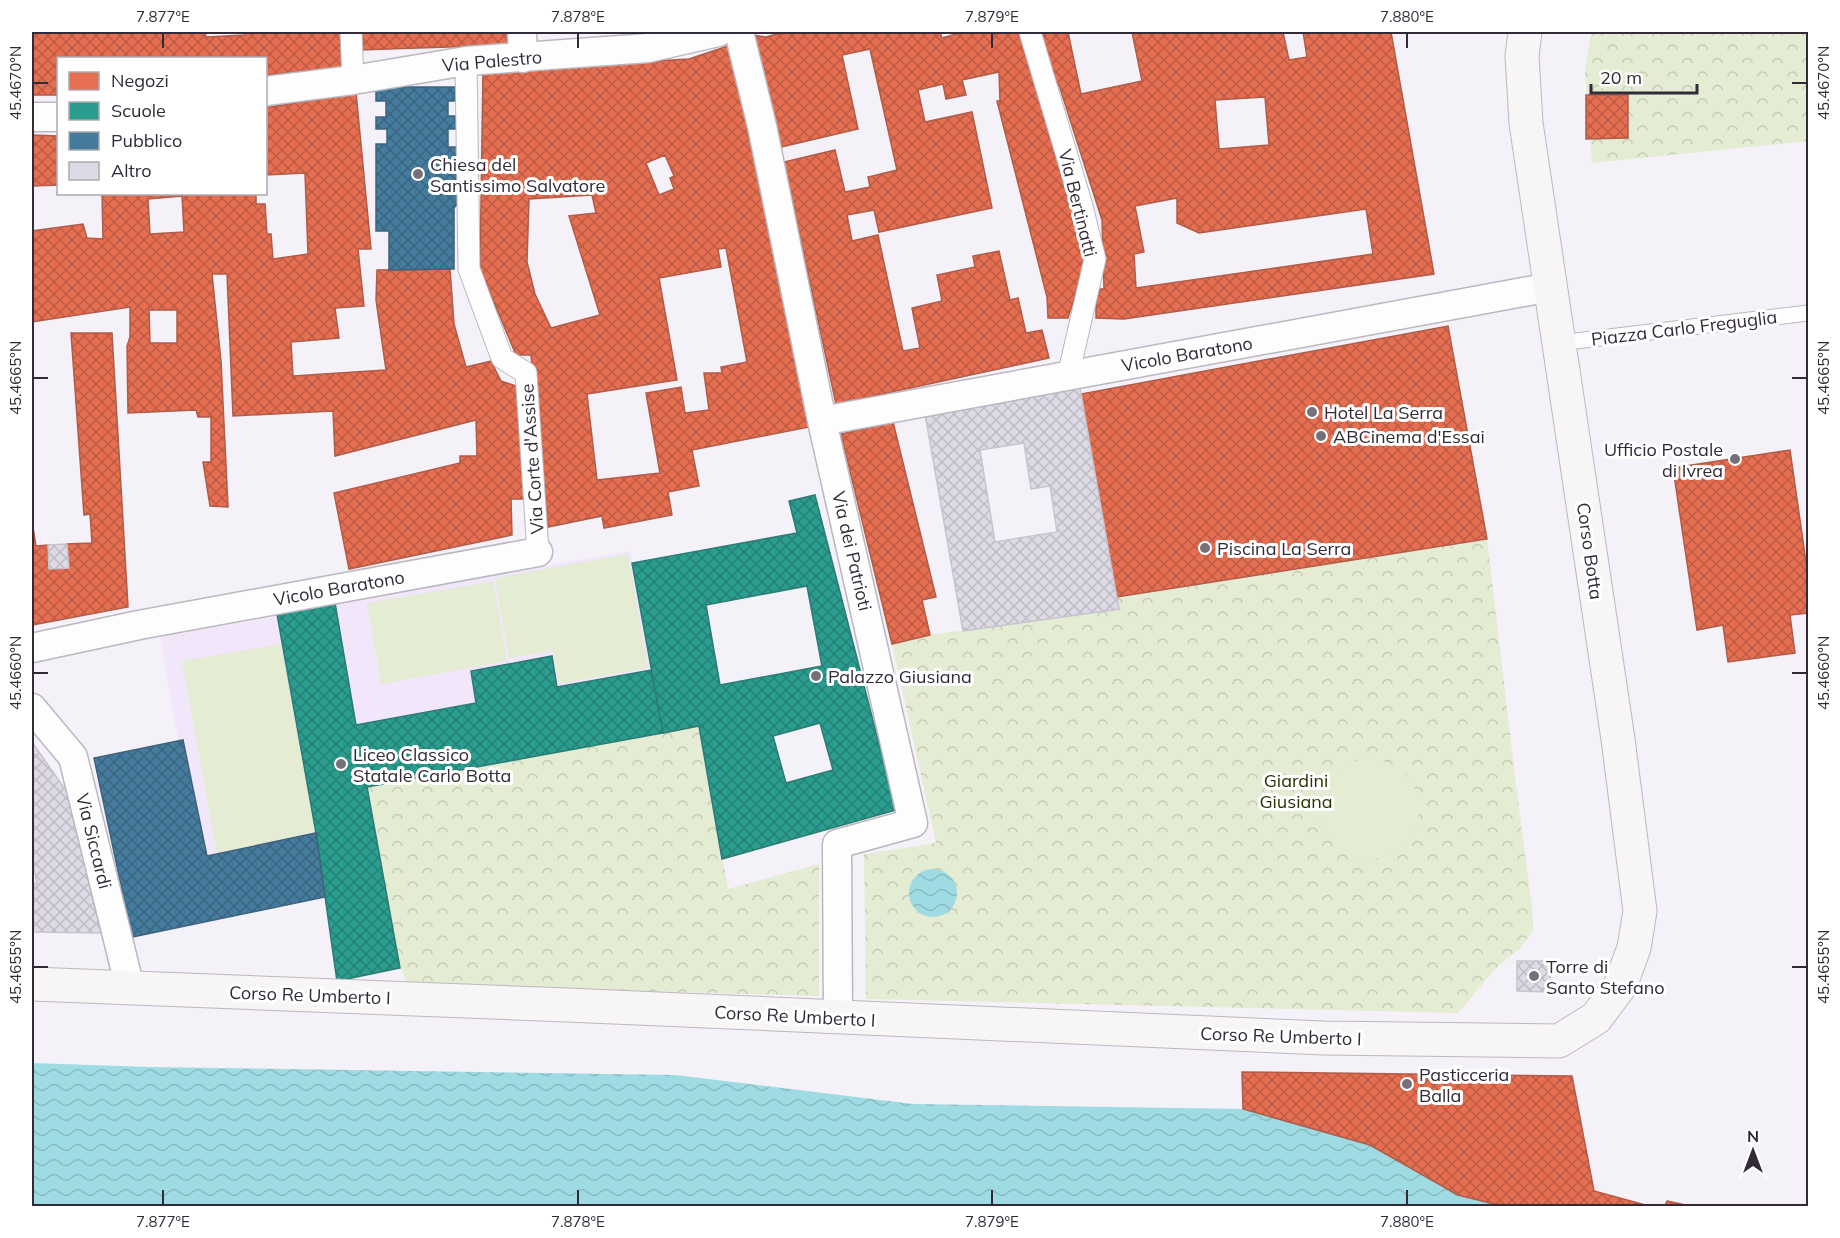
<svg xmlns="http://www.w3.org/2000/svg" width="1840" height="1238" font-family="Mulish,sans-serif">
  <style>
    .built { fill: #f1e6fa }
    .park { fill: url(#park-crowns) }
    .pitch { fill: #e4ecd3 }
    .water { fill: url(#water-waves) }
    .shops { fill: url(#shops-cross-hatch); stroke: #b15b49; stroke-width: 1.5; fill-rule: evenodd }
    .schools { fill: url(#schools-cross-hatch); stroke: #2c7b75; stroke-width: 1.5; fill-rule: evenodd }
    .public { fill: url(#public-cross-hatch); stroke: #3f637e; stroke-width: 1.5 }
    .building { fill: url(#building-cross-hatch); stroke: #c7c4ce; stroke-width: 1.5; fill-rule: evenodd }
    .lines { fill: none; stroke-linecap: round; stroke-linejoin: round }
    .service-casing { stroke: #bbb7bf; stroke-width: 17 }
    .pedestrian-casing { stroke: #bbb7bf; stroke-width: 23 }
    .minor-casing { stroke: #bbb7bf; stroke-width: 31 }
    .secondary-casing { stroke: #bbb7bf; stroke-width: 35 }
    .service { stroke: #fefdfe; stroke-width: 15 }
    .pedestrian { stroke: #fefdfe; stroke-width: 21 }
    .minor { stroke: #fefdfe; stroke-width: 28 }
    .secondary { stroke: #f8f5f6; stroke-width: 33 }
    .ticks { fill: none; stroke: #322b37; stroke-width: 2 }
    .poi-dot { fill: #76707b; stroke: #fff; stroke-width: 2 }
    .labels { text-anchor: middle; dominant-baseline: central; stroke-width: 6; stroke-linejoin: round; paint-order: stroke }
    .street-label { font-size: 18px; fill: #322b37; stroke: #fff }
    .poi-label { font-size: 18px; fill: #322b37; stroke: #fff; text-anchor: start }
    .park-label { font-size: 18px; fill: #283202; stroke: #fff }
    .neatline { fill: none; stroke: #322b37; stroke-width: 2 }
    .ticks-label { font-size: 15px; text-anchor: middle; fill: #322b37 }
  </style>
  <defs>
    <pattern id="park-crowns" width="20" height="18" patternUnits="userSpaceOnUse" patternTransform="scale(1.5)"><rect width="20" height="18" fill="#e4ecd3"/><path d="M2 6a3 3 0 1 1 6 0M12 15a3 3 0 1 1 6 0" fill="none" stroke="#c4cbb6"/></pattern>
    <pattern id="water-waves" width="16" height="10" patternUnits="userSpaceOnUse" patternTransform="scale(1.5)"><rect width="16" height="10" fill="#9edbe2"/><path d="M0 5q4-4 8 0t8 0" fill="none" stroke="#89bcc2"/></pattern>
    <pattern id="shops-cross-hatch" width="8" height="8" patternUnits="userSpaceOnUse" patternTransform="scale(1.5)"><rect width="8" height="8" fill="#e76f51"/><path d="M0 0l8 8M0 8l8-8" fill="none" stroke="#bc5b44"/></pattern>
    <pattern id="schools-cross-hatch" width="8" height="8" patternUnits="userSpaceOnUse" patternTransform="scale(1.5)"><rect width="8" height="8" fill="#2a9d8f"/><path d="M0 0l8 8M0 8l8-8" fill="none" stroke="#258076"/></pattern>
    <pattern id="public-cross-hatch" width="8" height="8" patternUnits="userSpaceOnUse" patternTransform="scale(1.5)"><rect width="8" height="8" fill="#457b9d"/><path d="M0 0l8 8M0 8l8-8" fill="none" stroke="#3a6581"/></pattern>
    <pattern id="building-cross-hatch" width="8" height="8" patternUnits="userSpaceOnUse" patternTransform="scale(1.5)"><rect width="8" height="8" fill="#dddae5"/><path d="M0 0l8 8M0 8l8-8" fill="none" stroke="#bebbc5"/></pattern>
  </defs>
  <rect width="100%" height="100%" fill="#f5f1f8"/>
  <!-- built -->
  <path class="built" d="M630 551 663 733 397 956 400 968 337 981 316 833 207 856 183 740H178L160 637 277 616V614L335 603Z"/>
  <!-- park -->
  <path class="park" d="M1591 32H1808V141L1592 163 1585 71Z
    M1487 539 1516 785 1532 907 1533 931 1521 947 1496 968 1458 1013 866 999 864 854 936 843 892 644 930 635 1119 609 1117 597Z
    M699 726 728 889 819 864V996L409 984 400 968 397 956 367 788Z"/>
  <!-- pitch -->
  <path class="pitch" d="M628 554 648 668 559 684 553 651 509 658 495 578Z
    M493 581 507 661 381 684 367 603Z
    M281 644 316 833 217 853 182 661Z
    M1319 809a50 50 0 1 1 100 0a50 50 0 1 1-100 0Z"/>
  <!-- water -->
  <path class="water" d="M909 893a24 24 0 1 1 48 0a24 24 0 1 1-48 0Z
    M32 1063 150 1067 675 1075 913 1104 1243 1109 1370 1145 1458 1195 1502 1206H32Z"/>
  <!-- shops -->
  <path class="shops" d="M32 32H205L206 37 245 35V32H342L344 67 266 75V58H58V95H32Z
    M359 32H507V45L359 50Z
    M784 32H940L942 38 963 32H1021L1087 259 1068 318H1048L1047 297 997 101H1000L999 72 962 80 966 95 946 99 943 84 918 90 925 122 972 112 992 208 879 232 874 210 847 215 852 241 878 235 903 351 920 348 912 308 942 301 937 275 975 267 973 256 999 251 1010 300 1018 298 1026 333 1042 330 1049 358 836 404 784 162 835 150 845 192 870 187 868 177 897 170 870 49 842 55 858 129 781 147 752 35 766 37Z
    M1036 32H1068L1081 94 1142 81 1132 32H1283L1289 60 1307 57 1303 32H1391L1434 274 1124 319 1096 318V289H1104L1102 220 1059 85 1049 87ZM1265 97 1269 145 1219 149 1215 100ZM1177 198V223L1199 233 1366 209 1373 254 1136 288 1134 254 1144 252 1135 206Z
    M728 46 760 145 812 417H806L809 427 692 450 699 486 668 492 672 515 604 528 602 516 548 527 531 355H516L480 269 483 71 689 59ZM665 155 674 176 670 178 674 189 659 195 646 163ZM592 195 596 213 569 216 600 315 551 328 535 294 527 262 529 199ZM726 248 747 362 721 367 722 373H704L709 410 685 413 681 387 646 393 660 473 597 480 587 394 677 380 659 278 721 267 718 249Z
    M356 92 371 249H358L364 306 335 308 339 338 291 342 293 376 386 370 376 300 377 270 450 269 454 324 466 367 491 361 501 381 519 387 529 499H511L512 535 349 569 334 493 460 463V456H477L476 420 335 456 333 411 233 416 227 274H212L221 361 228 507 210 506 203 462H211V417H198L196 410 128 413 127 346 130 337V307L32 322V231L83 224 87 238 103 239 102 194H256V204H265L267 234H271L273 259 308 254 305 173 266 175V108ZM182 196 184 232 150 234 148 199ZM149 310H177V343H150Z
    M1586 95H1628V138L1586 139Z
    M32 135 58 136V185L32 186Z
    M1448 326 1487 539 1117 597 1081 394Z
    M71 333H112L128 607 32 625V521L36 546 48 545 49 569 69 568 67 544 92 543 90 514 84 515Z
    M893 422 936 597 922 600 930 635 892 644 841 434Z
    M1790 450 1808 576V613L1790 615 1795 653 1728 662 1723 625 1697 630 1673 468Z
    M1242 1072 1572 1076 1594 1191 1649 1206H1502L1458 1195 1370 1145 1243 1109Z
    M1667 1201 1690 1206H1665Z"/>
  <!-- schools -->
  <path class="schools" d="M815 495 896 810 722 859 699 726 663 733 632 563 797 533 789 501ZM807 586 822 666 720 685 706 605ZM820 723 833 770 786 783 773 736Z
    M335 603 356 725 476 703 471 671 552 656 557 687 651 670 663 733 367 787 400 968 337 981 316 833 277 614Z"/>
  <!-- public -->
  <path class="public" d="M376 87H457V101H448V116H457V129H448V147H460V201L454 208V269L389 270V231H376V144H387V129H376V117H386V101H376Z
    M183 740 207 856 316 833 325 897 132 937 94 758Z"/>
  <!-- building -->
  <path class="building" d="M1080 388 1119 609 963 631 925 414ZM1024 443 1031 489 1050 486 1057 532 995 542 980 450Z
    M67 544 69 568 49 569 48 545Z
    M32 742 74 802 102 933 32 932V883L37 884 32 860Z
    M1517 961H1550V992L1517 991Z"/>
  <g class="lines">
    <defs>
      <path id="service" d="M1559 343 1808 313"/>
      <path id="pedestrian" d="M351 32 353 80
        M1030 32 1082 206 1095 259 1068 376
        M466 61 469 269 502 358 526 373 538 552"/>
      <path id="minor" d="M522 32 523 58
        M739 32 762 126 822 421 913 823 837 844 838 1018
        M266 91 353 80 466 61 648 48 718 32
        M32 117H58
        M822 421 1551 287
        M32 648 139 625 538 552
        M32 708 73 757 130 988"/>
      <path id="secondary" d="M32 984 567 1005 1324 1038 1559 1041 1596 1018 1620 986 1634 948 1640 911 1618 739 1526 123 1522 56 1525 32"/>
    </defs>
    <!-- service casing -->
    <use href="#service" class="service-casing"/>
    <!-- pedestrian casing -->
    <use href="#pedestrian" class="pedestrian-casing"/>
    <!-- minor casing -->
    <use href="#minor" class="minor-casing"/>
    <!-- secondary casing -->
    <use href="#secondary" class="secondary-casing"/>
    <!-- service -->
    <use href="#service" class="service"/>
    <!-- pedestrian -->
    <use href="#pedestrian" class="pedestrian"/>
    <!-- minor -->
    <use href="#minor" class="minor"/>
    <!-- secondary -->
    <use href="#secondary" class="secondary"/>
  </g>
  <!-- ticks -->
  <path class="ticks" d="M163 33V48M578 33V48M992 33V48M1407 33V48M33 83H48M1792 83H1807M33 378H48M1792 378H1807M33 673H48M1792 673H1807M33 967H48M1792 967H1807M163 1190V1205M578 1190V1205M992 1190V1205M1407 1190V1205"/>
  <!-- markers -->
  <g class="poi-dot">
    <circle cx="418" cy="174" r="6"/>
    <circle cx="1312" cy="412" r="6"/>
    <circle cx="1321" cy="436" r="6"/>
    <circle cx="1735" cy="459" r="6"/>
    <circle cx="1205" cy="548" r="6"/>
    <circle cx="816" cy="676" r="6"/>
    <circle cx="341" cy="764" r="6"/>
    <circle cx="1534" cy="976" r="6"/>
    <circle cx="1407" cy="1084" r="6"/>
  </g>
  <g class="labels">
    <!-- street labels -->
    <g class="street-label">
      <text transform="translate(492 61) rotate(-5)">Via Palestro</text>
      <text transform="translate(1078 203) rotate(76)">Via Bertinatti</text>
      <text transform="translate(1684 328) rotate(-7)">Piazza Carlo Freguglia</text>
      <text transform="translate(1187 354) rotate(-10)">Vicolo Baratono</text>
      <text transform="translate(532 459) rotate(-94)">Via Corte d'Assise</text>
      <text transform="translate(852 551) rotate(77)">Via dei Patrioti</text>
      <text transform="translate(1590 551) rotate(82)">Corso Botta</text>
      <text transform="translate(339 588) rotate(-10)">Vicolo Baratono</text>
      <text transform="translate(94 841) rotate(76)">Via Siccardi</text>
      <text transform="translate(310 995) rotate(2)">Corso Re Umberto I</text>
      <text transform="translate(795 1016) rotate(3)">Corso Re Umberto I</text>
      <text transform="translate(1281 1036) rotate(2)">Corso Re Umberto I</text>
    </g>
    <!-- poi labels -->
    <g class="poi-label">
      <text x="430" y="164">Chiesa del<tspan x="430" dy="21">Santissimo Salvatore</tspan></text>
      <text x="1324" y="412">Hotel La Serra</text>
      <text x="1333" y="436">ABCinema d'Essai</text>
      <text x="1723" y="449" text-anchor="end">Ufficio Postale<tspan x="1723" dy="21">di Ivrea</tspan></text>
      <text x="1217" y="548">Piscina La Serra</text>
      <text x="828" y="676">Palazzo Giusiana</text>
      <text x="353" y="754">Liceo Classico<tspan x="353" dy="21">Statale Carlo Botta</tspan></text>
      <text x="1546" y="966">Torre di<tspan x="1546" dy="21">Santo Stefano</tspan></text>
      <text x="1419" y="1074">Pasticceria<tspan x="1419" dy="21">Balla</tspan></text>
    </g>
    <!-- park labels -->
    <g class="park-label">
      <text x="1296" y="780">Giardini<tspan x="1296" dy="21">Giusiana</tspan></text>
    </g>
  </g>
  <!-- border -->
  <rect width="1840" height="1238" fill="none" stroke="#ffffff" stroke-width="66"/>
  <!-- legend -->
  <rect x="57" y="57" width="210" height="138" fill="#ffffff" stroke="#adaaaf" stroke-width="1.5"/>
  <rect x="69" y="72" width="30" height="18" fill="#e76f51" stroke="#adaaaf" stroke-width="1.5"/>
  <text x="111" y="87" font-size="18" fill="#322b37">Negozi</text>
  <rect x="69" y="102" width="30" height="18" fill="#2a9d8f" stroke="#adaaaf" stroke-width="1.5"/>
  <text x="111" y="117" font-size="18" fill="#322b37">Scuole</text>
  <rect x="69" y="132" width="30" height="18" fill="#457b9d" stroke="#adaaaf" stroke-width="1.5"/>
  <text x="111" y="147" font-size="18" fill="#322b37">Pubblico</text>
  <rect x="69" y="162" width="30" height="18" fill="#dddae5" stroke="#adaaaf" stroke-width="1.5"/>
  <text x="111" y="177" font-size="18" fill="#322b37">Altro</text>
  <!-- north arrow -->
  <g transform="translate(1753 1151)" stroke="#ffffff" stroke-width="4.5" paint-order="stroke">
  <path d="M0-4.5L10 22L0 15L-10 22Z" fill="#322b37"/>
  <text y="-9" font-size="16" font-weight="bold" text-anchor="middle" fill="#322b37">N</text>
  </g>
  <!-- scale -->
  <path d="M1591 84v9h106v-9" fill="none" stroke="#322b37" stroke-width="3"/>
  <text x="1600" y="84" font-size="18" fill="#322b37" stroke="#ffffff" stroke-width="4.5" paint-order="stroke">20 m</text>
  <rect x="33" y="33" width="1774" height="1172" class="neatline"/>
  <g class="ticks-label">
    <text x="163" y="22">7.877°E</text>
    <text x="578" y="22">7.878°E</text>
    <text x="992" y="22">7.879°E</text>
    <text x="1407" y="22">7.880°E</text>
    <text transform="translate(16 83) rotate(-90)" y="5">45.4670°N</text>
    <text transform="translate(1824 83) rotate(-90)" y="5">45.4670°N</text>
    <text transform="translate(16 378) rotate(-90)" y="5">45.4665°N</text>
    <text transform="translate(1824 378) rotate(-90)" y="5">45.4665°N</text>
    <text transform="translate(16 673) rotate(-90)" y="5">45.4660°N</text>
    <text transform="translate(1824 673) rotate(-90)" y="5">45.4660°N</text>
    <text transform="translate(16 967) rotate(-90)" y="5">45.4655°N</text>
    <text transform="translate(1824 967) rotate(-90)" y="5">45.4655°N</text>
    <text x="163" y="1227">7.877°E</text>
    <text x="578" y="1227">7.878°E</text>
    <text x="992" y="1227">7.879°E</text>
    <text x="1407" y="1227">7.880°E</text>
  </g>
</svg>
